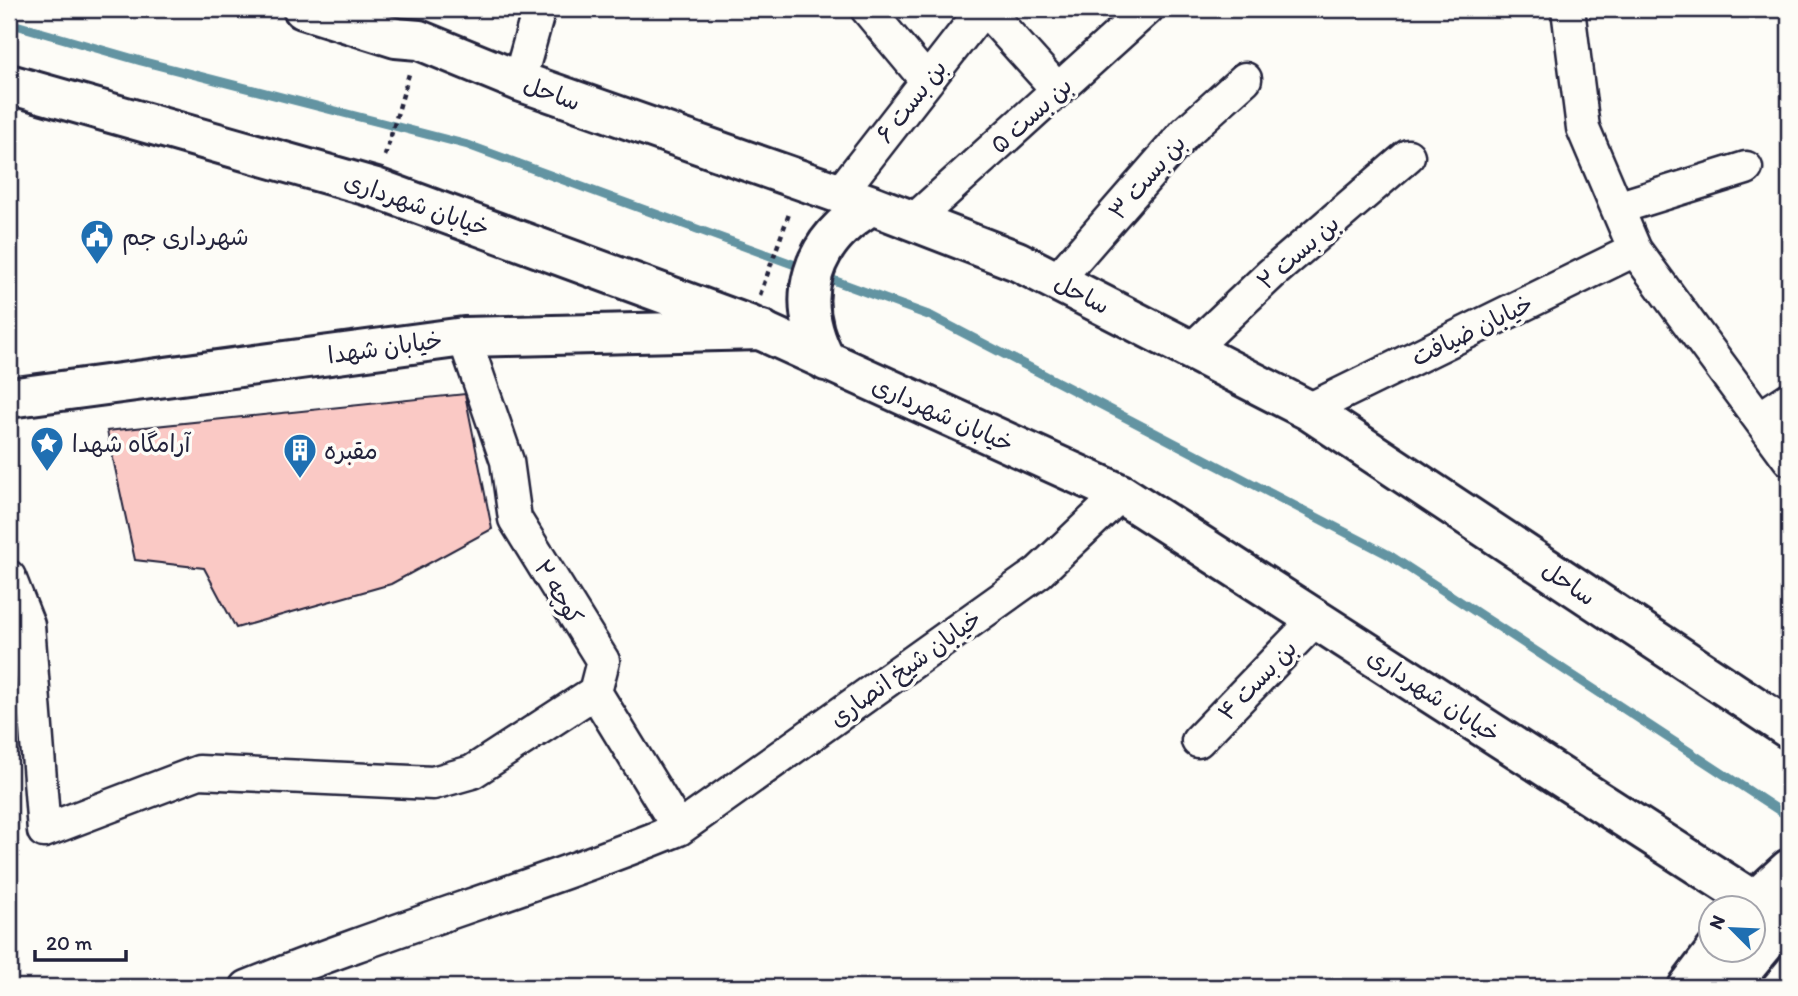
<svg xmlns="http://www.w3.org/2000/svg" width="1798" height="996" font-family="Itim,'Playpen Sans Arabic',sans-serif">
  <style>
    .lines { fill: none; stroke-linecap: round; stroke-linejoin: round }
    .stream { stroke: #6394a2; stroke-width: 9 }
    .building { fill: #fac9c5; stroke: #22223b; stroke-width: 2 }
    .minor-casing { stroke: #22223b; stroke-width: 37 }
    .tertiary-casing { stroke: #22223b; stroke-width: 44 }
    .secondary-casing { stroke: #22223b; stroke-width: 44 }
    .path { stroke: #22223b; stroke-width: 4.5; stroke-dasharray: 5 5; stroke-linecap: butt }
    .minor { stroke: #fdfcf7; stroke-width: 32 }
    .tertiary { stroke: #fdfcf7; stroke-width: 38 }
    .secondary { stroke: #fdfcf7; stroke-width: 38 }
    .labels { text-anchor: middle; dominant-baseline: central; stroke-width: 7; stroke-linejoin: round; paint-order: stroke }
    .street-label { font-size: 24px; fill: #22223b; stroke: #fdfcf7 }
    .poi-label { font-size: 24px; fill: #22223b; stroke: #fdfcf7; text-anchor: start }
  </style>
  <rect width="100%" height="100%" fill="#fdfcf7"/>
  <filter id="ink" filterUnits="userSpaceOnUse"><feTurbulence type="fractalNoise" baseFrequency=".0143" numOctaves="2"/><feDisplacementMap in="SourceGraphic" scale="14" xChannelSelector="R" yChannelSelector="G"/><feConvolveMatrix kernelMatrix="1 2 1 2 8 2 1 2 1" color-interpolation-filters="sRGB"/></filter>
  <g filter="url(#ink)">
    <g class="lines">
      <!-- stream -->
      <path class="stream" d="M9 23 141 61 468 145 806 269
        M822 276 931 316 1389 555 1789 817"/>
    </g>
    <!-- building -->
    <path class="building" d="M465 394 492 529 391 584 236 628 204 568 135 560 107 431Z"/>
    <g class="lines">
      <defs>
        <path id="minor" d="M867 9 927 81
          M985 9 1058 90
          M1568 9 1583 128 1635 250 1789 459
          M519 81 539 9
          M839 194 983 9
          M1617 208 1746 168
          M913 221 1147 9
          M1056 281 1185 133 1245 79
          M464 337 507 461 515 519 603 661 595 692 679 829
          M1191 350 1271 274 1408 156
          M1308 410 1635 250
          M1760 418 1789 399
          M9 577 28 625 44 831 199 772 433 783 472 772 595 692
          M1198 741 1316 619
          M247 987C389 929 537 887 679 829L1039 572 1121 494"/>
        <path id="tertiary" d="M9 398 464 337 762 330
          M1688 987 1716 950
          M1729 987 1782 923"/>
        <path id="secondary" d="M303 9 396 38 419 40 519 81 872 205 1017 261 1308 410 1789 729
          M9 84 376 188 749 325 1121 494 1754 901 1789 928
          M826 361C793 298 810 241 872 205
          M1754 901 1789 869"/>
      </defs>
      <!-- minor casing -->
      <use href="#minor" class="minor-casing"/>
      <!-- tertiary casing -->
      <use href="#tertiary" class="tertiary-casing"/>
      <!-- secondary casing -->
      <use href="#secondary" class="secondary-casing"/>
      <!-- path -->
      <path class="path" d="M385 156 409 74
        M760 295 790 211"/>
      <!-- minor -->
      <use href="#minor" class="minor"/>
      <!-- tertiary -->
      <use href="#tertiary" class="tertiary"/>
      <!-- secondary -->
      <use href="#secondary" class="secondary"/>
    </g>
  </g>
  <!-- icons -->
  <defs>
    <symbol id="civic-pin" viewBox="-11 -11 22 30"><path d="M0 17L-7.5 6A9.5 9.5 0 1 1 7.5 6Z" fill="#1f6fb2" stroke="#fdfcf7"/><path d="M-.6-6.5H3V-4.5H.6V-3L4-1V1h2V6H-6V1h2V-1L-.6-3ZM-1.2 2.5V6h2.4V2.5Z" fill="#fff"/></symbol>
    <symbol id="sight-pin" viewBox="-11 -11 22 30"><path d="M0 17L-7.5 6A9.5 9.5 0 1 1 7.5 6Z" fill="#1f6fb2" stroke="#fdfcf7"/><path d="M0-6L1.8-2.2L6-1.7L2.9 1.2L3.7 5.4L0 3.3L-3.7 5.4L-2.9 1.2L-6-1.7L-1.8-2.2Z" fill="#fff"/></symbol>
    <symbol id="building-pin" viewBox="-11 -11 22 30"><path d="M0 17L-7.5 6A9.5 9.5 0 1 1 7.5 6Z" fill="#1f6fb2" stroke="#fdfcf7"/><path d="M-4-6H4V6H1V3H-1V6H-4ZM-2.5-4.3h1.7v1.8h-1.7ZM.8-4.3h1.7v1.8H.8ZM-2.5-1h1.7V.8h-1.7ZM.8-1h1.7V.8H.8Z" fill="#fff"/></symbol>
  </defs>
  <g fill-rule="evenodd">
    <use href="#civic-pin" x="78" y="217" width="38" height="52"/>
    <use href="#sight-pin" x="28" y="424" width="38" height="52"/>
    <use href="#building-pin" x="281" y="431" width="38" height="52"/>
  </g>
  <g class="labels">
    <!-- street labels -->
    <g class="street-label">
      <text transform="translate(552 93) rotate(20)">ساحل</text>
      <text transform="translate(911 101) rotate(-52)">بن بست ۶</text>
      <text transform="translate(1031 115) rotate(-42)">بن بست ۵</text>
      <text transform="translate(1147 177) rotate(-49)">بن بست ۳</text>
      <text transform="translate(417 204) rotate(19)">خیابان شهرداری</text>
      <text transform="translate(1298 252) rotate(-41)">بن بست ۲</text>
      <text transform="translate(1082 294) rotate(27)">ساحل</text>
      <text transform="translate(1472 330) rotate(-26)">خیابان ضیافت</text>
      <text transform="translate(385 347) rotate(-8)">خیابان شهدا</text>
      <text transform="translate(943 414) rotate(24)">خیابان شهرداری</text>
      <text transform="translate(1569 583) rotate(34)">ساحل</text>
      <text transform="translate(559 592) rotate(59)">کوچه ۲</text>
      <text transform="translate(905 668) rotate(-36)">خیابان شیخ انصاری</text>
      <text transform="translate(1257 680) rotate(-46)">بن بست ۴</text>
      <text transform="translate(1434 695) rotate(33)">خیابان شهرداری</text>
    </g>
    <!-- poi labels -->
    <g class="poi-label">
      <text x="122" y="236">شهرداری جم</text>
      <text x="72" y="443">آرامگاه شهدا</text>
      <text x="324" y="450">مقبره</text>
    </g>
  </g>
  <!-- margin -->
  <rect width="1798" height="996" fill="none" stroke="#fdfcf7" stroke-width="35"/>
  <rect x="18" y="18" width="1763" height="961" fill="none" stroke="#22223b" stroke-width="2.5" filter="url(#ink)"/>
  <!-- north arrow -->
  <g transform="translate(1732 929) rotate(294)"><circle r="33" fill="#fdfcf7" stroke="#a5a5ac" stroke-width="2"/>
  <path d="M0-5L12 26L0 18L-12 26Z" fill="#1f6fb2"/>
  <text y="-10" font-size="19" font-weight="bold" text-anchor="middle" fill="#22223b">N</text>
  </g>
  <!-- scale -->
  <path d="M35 950v10h91v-10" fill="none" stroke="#22223b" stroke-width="3.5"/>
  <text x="46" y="950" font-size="21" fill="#22223b" stroke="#fdfcf7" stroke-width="5" paint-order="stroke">20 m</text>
</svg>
